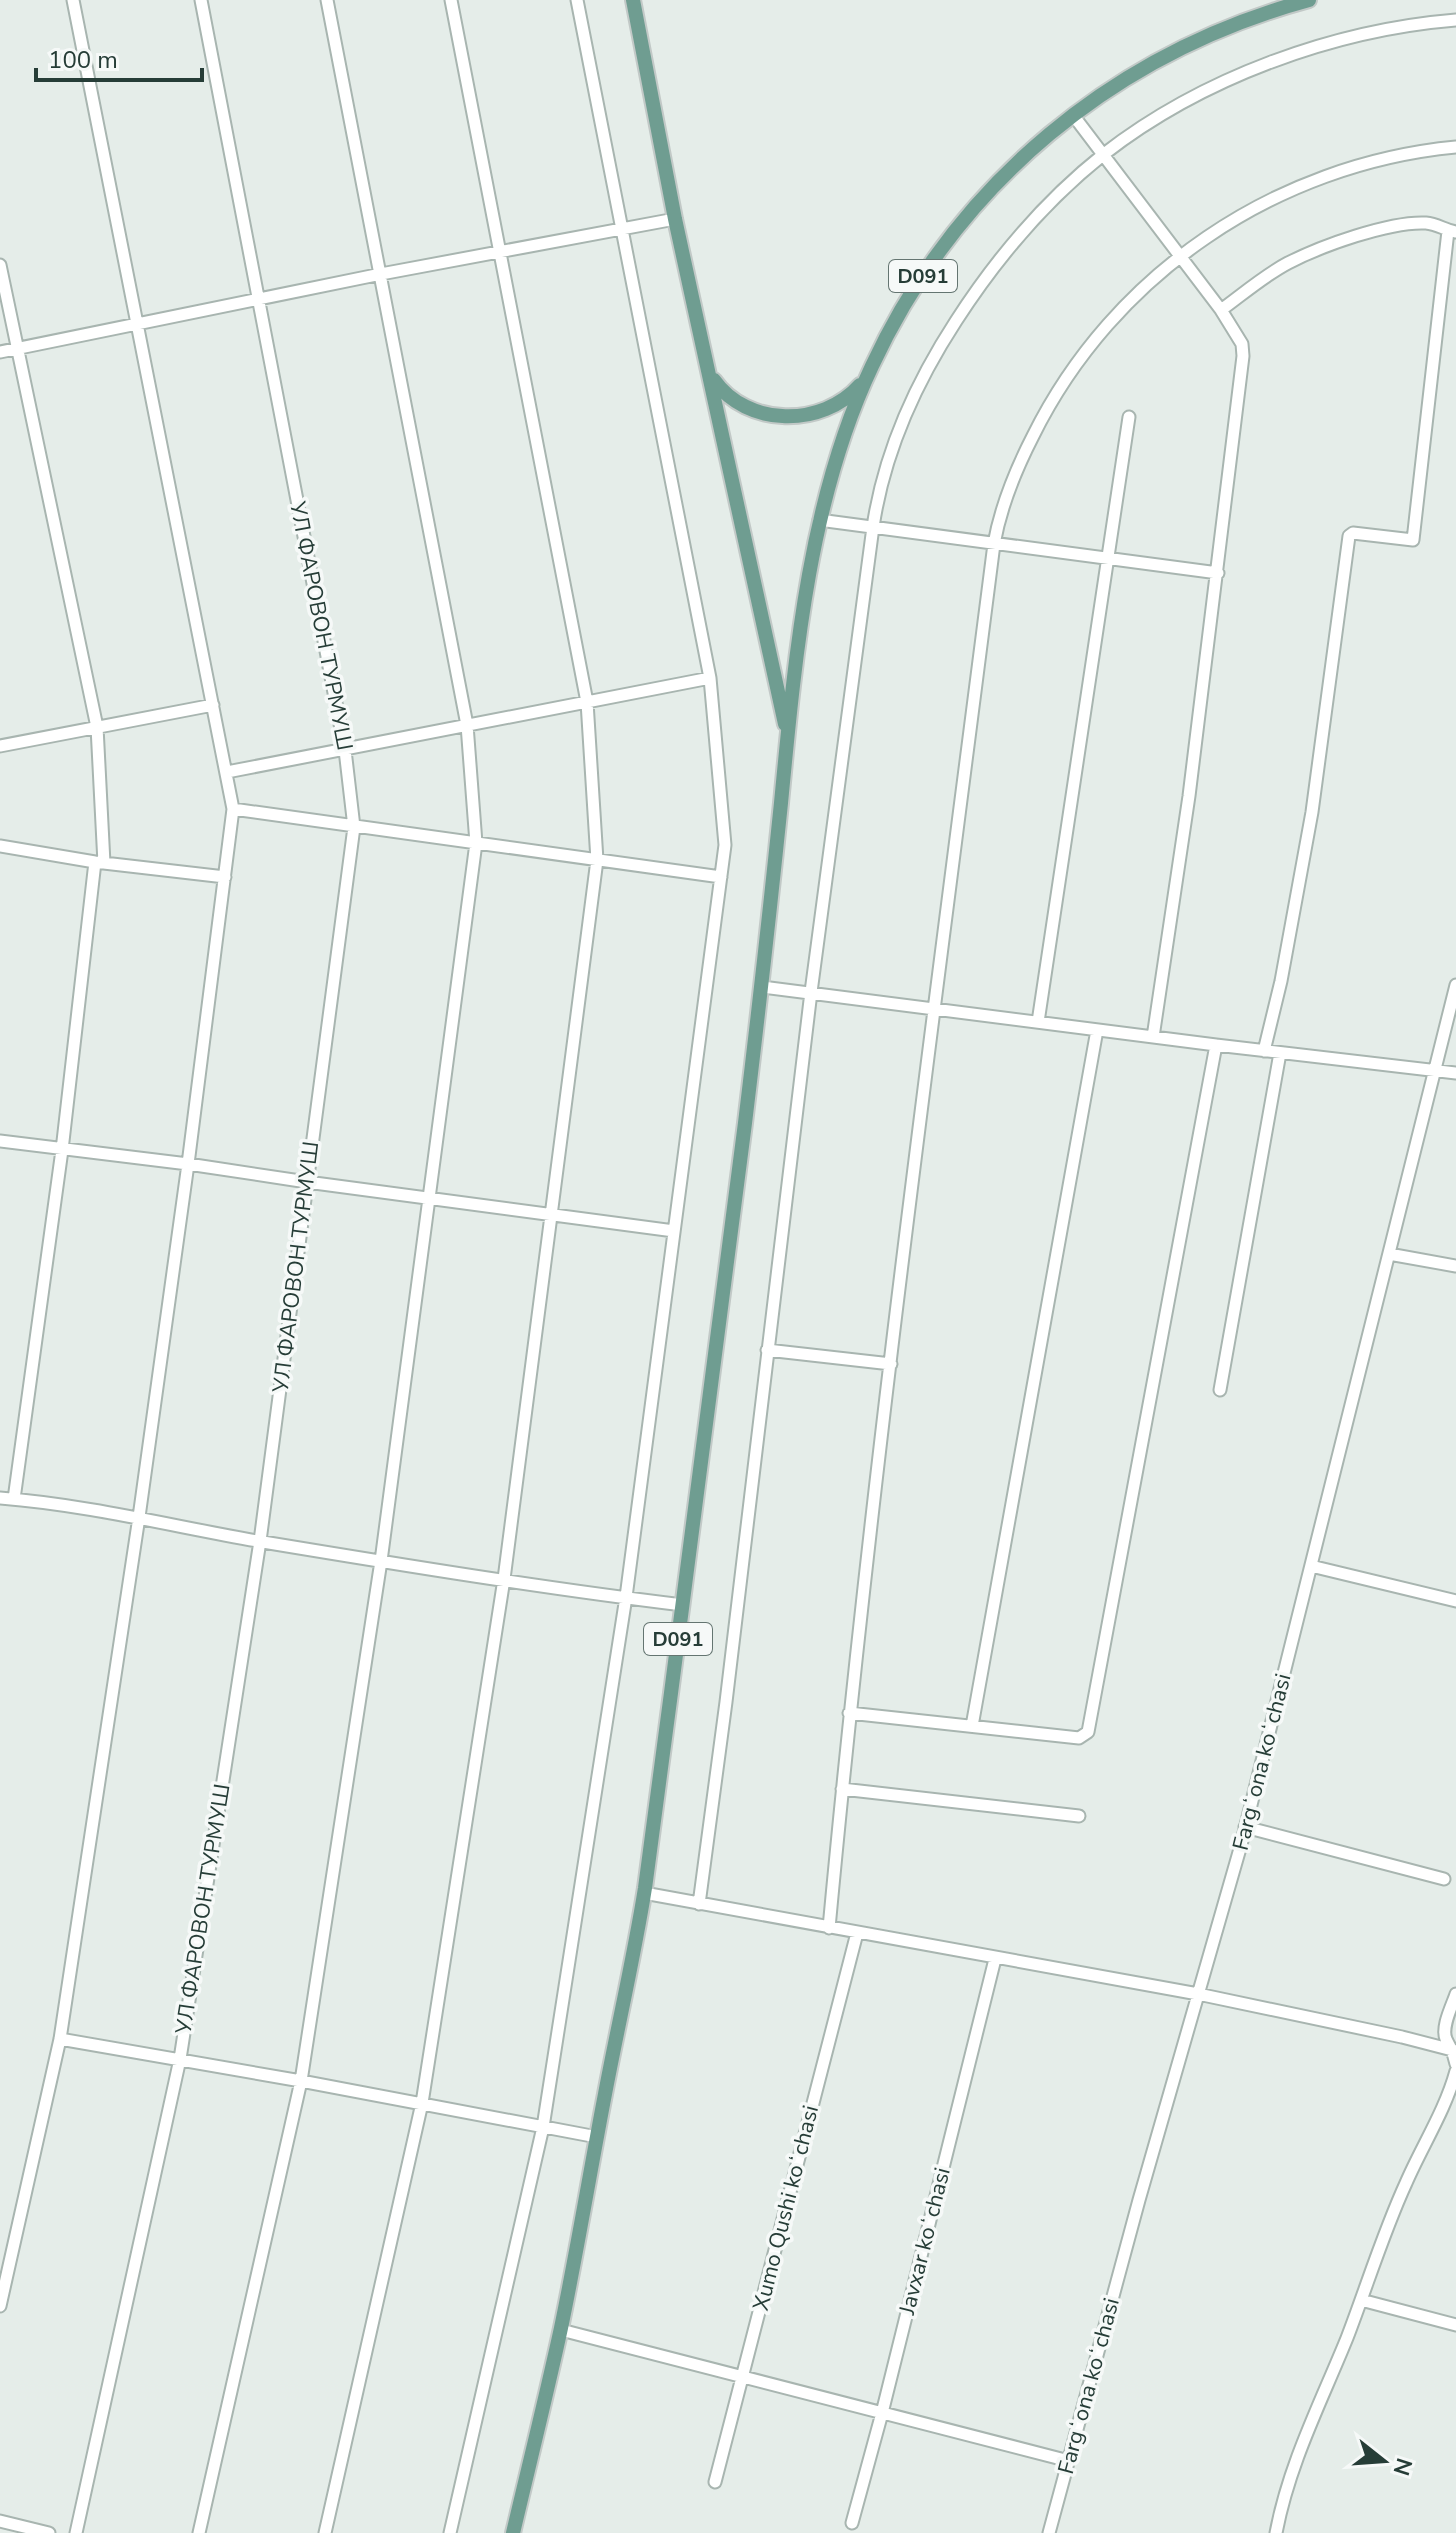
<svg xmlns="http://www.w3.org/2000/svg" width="1456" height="2533" font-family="'Nunito Sans',sans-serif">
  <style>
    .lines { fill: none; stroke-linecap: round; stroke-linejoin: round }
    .minor-casing { stroke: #a8b5b0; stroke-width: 15 }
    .major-casing { stroke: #c2c9c7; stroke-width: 18 }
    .minor { stroke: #fff; stroke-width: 11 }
    .major { stroke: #6f9d91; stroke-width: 14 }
    .labels { text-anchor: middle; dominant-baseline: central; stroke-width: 7; stroke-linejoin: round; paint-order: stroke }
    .shield { fill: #f6f9f8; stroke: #647571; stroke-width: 2 }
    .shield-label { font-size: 20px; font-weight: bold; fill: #263d37 }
    .street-label { font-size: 22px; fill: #263d37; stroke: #f6f9f8 }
  </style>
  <rect width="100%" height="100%" fill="#e5ede9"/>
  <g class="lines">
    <defs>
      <path id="minor" d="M1073 115 1221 310 1242 344 1243 356 1189 796 1153 1037
        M0 265 97 727 104 863
        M1221 310C1243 294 1265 275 1288 263 1321 246 1390 221 1426 223 1437 224 1445 230 1456 232
        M0 352 381 274 675 219
        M819 520 1218 573
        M0 746 213 705
        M227 772 710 678
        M233 809 721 877
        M0 846 95 862 225 877
        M762 987 1216 1045 1456 1073
        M1038 1022 1129 417
        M1264 1051 1281 981 1312 812 1349 536 1353 533 1413 540 1448 231
        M0 1141 188 1164 307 1182 674 1231
        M1389 1254 1456 1266
        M767 1350 891 1364
        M1220 1390 1280 1053
        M0 1498C89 1505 176 1527 263 1542 402 1565 543 1588 683 1605
        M14 1499 62 1150 95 862
        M1311 1566 1456 1601
        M849 1713 1079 1738 1088 1732 1216 1045
        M972 1726 1097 1030
        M842 1789 1079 1816
        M1245 1827 1444 1879
        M644 1893 1198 1994 1402 2037 1456 2051
        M699 1904 726 1702 811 992 873 527C884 453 915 384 956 321 996 259 1046 200 1104 154 1202 78 1333 30 1456 20
        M829 1928C872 1466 935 1005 994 544 1001 505 1015 471 1033 436 1113 274 1276 164 1456 147
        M1456 1994C1452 2006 1441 2027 1446 2039 1451 2050 1454 2052 1456 2064
        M60 2039 301 2081 597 2137
        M1361 2300 1456 2325
        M0 2306 60 2039 139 1517 188 1164 233 809 73 0
        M561 2330 1069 2461
        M715 2482 857 1933
        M0 2521 49 2533
        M852 2523 882 2413 995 1959
        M76 2533 180 2059 260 1541 354 827 345 750 201 0
        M199 2533 301 2081 381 1561 476 843 467 725 327 0
        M325 2533 422 2103 504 1579 597 860 587 702 451 0
        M450 2533 543 2127 626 1597 725 845 710 678 577 0
        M1049 2533 1139 2200 1241 1845 1456 985
        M1276 2533C1289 2464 1321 2402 1347 2338 1367 2286 1383 2233 1406 2183 1422 2146 1445 2111 1456 2071"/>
      <path id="major" d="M633 0 675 219 785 724
        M714 380C747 427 822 428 860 385
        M513 2533C529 2465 546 2397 561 2328 577 2251 590 2172 605 2094 618 2025 634 1957 645 1888 654 1823 662 1758 671 1693 696 1503 721 1313 745 1123 758 1016 770 910 781 803 795 657 809 499 872 366 957 183 1114 53 1309 0"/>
    </defs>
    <!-- minor casing -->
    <use href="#minor" class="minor-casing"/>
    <!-- major casing -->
    <use href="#major" class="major-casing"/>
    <!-- minor -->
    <use href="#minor" class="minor"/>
    <!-- major -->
    <use href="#major" class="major"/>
  </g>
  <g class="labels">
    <!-- shield labels -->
    <g class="shield">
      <rect x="889" y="260" width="68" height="32" rx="6"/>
      <rect x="644" y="1623" width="68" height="32" rx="6"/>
    </g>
    <g class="shield-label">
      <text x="923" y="276">D091</text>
      <text x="678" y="1639">D091</text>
    </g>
    <!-- street labels -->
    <g class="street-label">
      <text transform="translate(321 626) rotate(79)">УЛ ФАРОВОН ТУРМУШ</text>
      <text transform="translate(296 1267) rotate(-83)">УЛ ФАРОВОН ТУРМУШ</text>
      <text transform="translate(1262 1762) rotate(-76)">Fargʻona koʻchasi</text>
      <text transform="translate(203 1909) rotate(-81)">УЛ ФАРОВОН ТУРМУШ</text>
      <text transform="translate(786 2208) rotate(-76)">Xumo Qushi koʻchasi</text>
      <text transform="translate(925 2241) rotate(-76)">Javxar koʻchasi</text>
      <text transform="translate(1089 2386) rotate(-75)">Fargʻona koʻchasi</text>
    </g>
  </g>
  <!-- north arrow -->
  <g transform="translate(1384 2461) rotate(107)" stroke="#f6f9f8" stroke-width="6" paint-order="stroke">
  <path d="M0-6L14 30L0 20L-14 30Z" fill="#263d37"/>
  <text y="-12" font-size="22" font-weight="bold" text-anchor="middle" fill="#263d37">N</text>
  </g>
  <!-- scale -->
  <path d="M36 68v12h166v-12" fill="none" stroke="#263d37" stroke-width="4"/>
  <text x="48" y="68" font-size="24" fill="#263d37" stroke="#f6f9f8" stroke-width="6" paint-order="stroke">100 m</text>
</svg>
